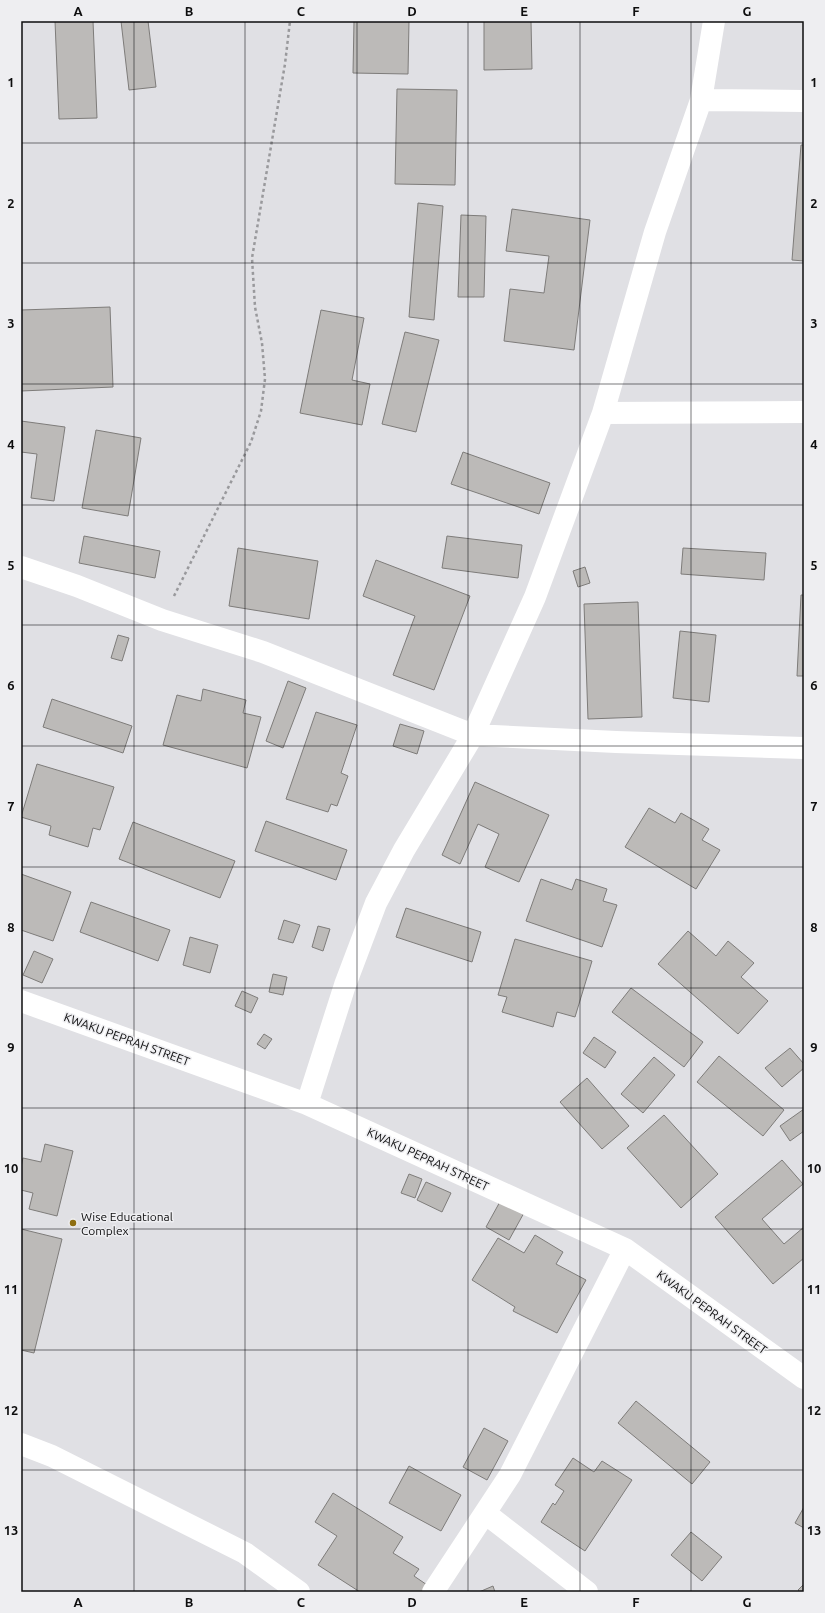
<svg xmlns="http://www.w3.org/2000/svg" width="825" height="1613" font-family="Ubuntu,sans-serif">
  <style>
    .building { fill: #bcbab8; stroke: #7e7c7a }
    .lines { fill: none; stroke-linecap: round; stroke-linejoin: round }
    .path { stroke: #99999c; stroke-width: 2.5; stroke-dasharray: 3 3; stroke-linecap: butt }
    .minor { stroke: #fff; stroke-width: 22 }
    .grid { fill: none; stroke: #0d0d0e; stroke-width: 1; stroke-opacity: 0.55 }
    .poi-dot { fill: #8e6e11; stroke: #eeeef1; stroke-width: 1.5 }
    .labels { text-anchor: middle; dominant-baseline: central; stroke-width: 3; stroke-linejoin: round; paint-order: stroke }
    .street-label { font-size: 12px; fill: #0d0d0e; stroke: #eeeef1 }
    .poi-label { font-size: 12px; fill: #0d0d0e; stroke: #eeeef1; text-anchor: start }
    .neatline { fill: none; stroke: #0d0d0e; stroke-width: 1.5 }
    .grid-label { font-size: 13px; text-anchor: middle; font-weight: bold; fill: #0d0d0e }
  </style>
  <rect width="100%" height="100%" fill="#e0e0e4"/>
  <!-- building -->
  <path class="building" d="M55 21H93L97 118 59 119Z
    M121 21H148L156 87 129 90Z
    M354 21H409L408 74 353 73Z
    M484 21H531L532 69 484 70Z
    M397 89 457 90 455 185 395 184Z
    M801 145H804V261L792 260Z
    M418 203 443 206 434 320 409 317Z
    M512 209 590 220 574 350 504 341 510 289 544 293 549 256 506 251Z
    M461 215 486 216 484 297H458Z
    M110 307 113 387 21 391V310Z
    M321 310 364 318 352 380 370 384 362 425 300 413Z
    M405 332 439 340 416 432 382 424Z
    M21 421 65 427 54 501 31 498 37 454 21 452Z
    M96 430 141 438 128 516 82 508Z
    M463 452 550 483 539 514 451 484Z
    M84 536 160 551 155 578 79 563Z
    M447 536 522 545 518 578 442 568Z
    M238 548 318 561 309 619 229 606Z
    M683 548 766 553 764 580 681 574Z
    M376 560 470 596 434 690 393 675 415 616 363 596Z
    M585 567 590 583 578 587 573 571Z
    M801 595H804V676H797Z
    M638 602 642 717 588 719 584 604Z
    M680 631 716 635 709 702 673 698Z
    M118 635 129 638 122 661 111 658Z
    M288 681 306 688 283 748 266 741Z
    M203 689 246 700 243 713 261 717 247 768 163 745 177 695 201 701Z
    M52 699 132 726 123 753 43 727Z
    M316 712 357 725 341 773 348 776 337 806 331 804 328 812 286 799Z
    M400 724 424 731 417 754 393 746Z
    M37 764 114 787 100 830 93 828 88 847 49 835 51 826 21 817Z
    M475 782 549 815 519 882 485 867 499 834 478 824 460 864 442 855Z
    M649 808 675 823 681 813 709 829 702 840 720 850 696 889 625 847Z
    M266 821 347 850 336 880 255 851Z
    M133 822 235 861 220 898 119 859Z
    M21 874 71 892 53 941 21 930Z
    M541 879 572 890 576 879 607 889 603 901 617 905 602 947 526 921Z
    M91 902 170 930 158 961 80 932Z
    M406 908 481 932 472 962 396 937Z
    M284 920 300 925 293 943 278 939Z
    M318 926 330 929 323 951 312 947Z
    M688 931 716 956 728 941 754 963 741 977 768 1001 738 1034 658 964Z
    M190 937 218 945 210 973 183 965Z
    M515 939 592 961 575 1017 557 1012 553 1027 502 1012 507 997 498 995Z
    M34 951 53 959 42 983 23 975Z
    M273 974 287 977 283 995 269 992Z
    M631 988 703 1042 684 1067 612 1012Z
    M242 991 258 998 251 1013 235 1006Z
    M264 1034 272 1039 265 1049 257 1044Z
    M594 1037 616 1052 605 1068 583 1053Z
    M790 1048 804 1064V1068L782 1087 765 1068Z
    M719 1056 784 1110 763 1136 697 1082Z
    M654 1057 675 1075 643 1113 621 1094Z
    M587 1078 629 1126 602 1149 560 1102Z
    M804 1109V1131L790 1141 780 1126Z
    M664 1115 718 1174 681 1208 627 1148Z
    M45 1144 73 1151 57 1216 29 1209 33 1193 21 1190V1167L23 1158 41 1162Z
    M782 1160 803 1184 762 1219 784 1244 804 1227V1258L773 1284 715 1217Z
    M409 1174 422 1179 415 1198 401 1193Z
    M426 1182 451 1193 442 1212 417 1200Z
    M502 1198 525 1211 509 1240 486 1227Z
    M21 1229 62 1239 34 1353 21 1350Z
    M535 1235 563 1252 556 1264 586 1280 557 1333 513 1311 515 1307 472 1280 498 1238 524 1253Z
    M636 1401 710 1462 692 1484 618 1423Z
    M484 1428 508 1441 487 1480 463 1467Z
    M573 1458 594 1472 602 1461 632 1480 585 1551 541 1522 553 1503 555 1505 564 1491 555 1485Z
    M409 1466 461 1495 441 1531 389 1503Z
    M333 1493 403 1537 393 1553 419 1569 414 1576 433 1589 432 1592H360L318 1565 337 1536 315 1522Z
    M804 1507V1528L795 1523Z
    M691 1532 722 1557 702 1581 671 1555Z
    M804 1584V1592H800L798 1590Z
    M493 1586 495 1592H479Z"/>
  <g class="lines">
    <!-- path -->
    <path class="path" d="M174 596 251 442 261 411 265 379 262 343 255 307 252 258 285 64 290 21"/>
    <!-- minor -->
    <path class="minor" d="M701 100 804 101
      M603 413 804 412
      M21 567 77 586 162 620 263 652 473 735 616 742 804 748
      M21 1001 307 1104 625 1249 804 1378
      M307 1104 345 985 376 903 404 850 473 735 535 597 603 413 655 232 701 100 714 21
      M21 1444 52 1456 245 1553 299 1592
      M485 1513 587 1592
      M433 1592 510 1475 625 1249"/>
  </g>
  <!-- grid -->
  <path class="grid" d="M134 21V1592M245 21V1592M357 21V1592M468 21V1592M580 21V1592M691 21V1592M21 143H804M21 263H804M21 384H804M21 505H804M21 625H804M21 746H804M21 867H804M21 988H804M21 1108H804M21 1229H804M21 1350H804M21 1470H804"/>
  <!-- markers -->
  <circle class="poi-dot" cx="73" cy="1223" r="4"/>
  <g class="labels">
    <!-- street labels -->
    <g class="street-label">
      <text transform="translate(127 1039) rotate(20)">KWAKU PEPRAH STREET</text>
      <text transform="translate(428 1159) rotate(25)">KWAKU PEPRAH STREET</text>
      <text transform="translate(712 1312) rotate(36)">KWAKU PEPRAH STREET</text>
    </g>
    <!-- poi labels -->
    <g class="poi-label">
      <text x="81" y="1216">Wise Educational<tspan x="81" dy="14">Complex</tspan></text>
    </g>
  </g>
  <!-- border -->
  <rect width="825" height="1613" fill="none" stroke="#eeeef1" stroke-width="44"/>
  <rect x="22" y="22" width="781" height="1569" class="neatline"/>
  <g class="grid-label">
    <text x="78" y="16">A</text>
    <text x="189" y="16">B</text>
    <text x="301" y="16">C</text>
    <text x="412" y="16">D</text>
    <text x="524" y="16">E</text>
    <text x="636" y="16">F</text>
    <text x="747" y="16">G</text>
    <text x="11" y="87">1</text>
    <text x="814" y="87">1</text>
    <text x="11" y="208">2</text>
    <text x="814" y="208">2</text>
    <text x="11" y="328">3</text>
    <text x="814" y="328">3</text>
    <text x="11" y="449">4</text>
    <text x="814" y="449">4</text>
    <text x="11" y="570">5</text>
    <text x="814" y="570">5</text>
    <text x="11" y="690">6</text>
    <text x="814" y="690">6</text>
    <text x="11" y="811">7</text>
    <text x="814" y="811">7</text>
    <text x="11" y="932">8</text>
    <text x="814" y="932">8</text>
    <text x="11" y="1052">9</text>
    <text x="814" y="1052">9</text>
    <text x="11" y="1173">10</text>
    <text x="814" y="1173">10</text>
    <text x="11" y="1294">11</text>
    <text x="814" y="1294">11</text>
    <text x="11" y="1415">12</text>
    <text x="814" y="1415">12</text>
    <text x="11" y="1535">13</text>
    <text x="814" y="1535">13</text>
    <text x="78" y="1607">A</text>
    <text x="189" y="1607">B</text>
    <text x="301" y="1607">C</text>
    <text x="412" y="1607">D</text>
    <text x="524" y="1607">E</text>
    <text x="636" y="1607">F</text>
    <text x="747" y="1607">G</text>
  </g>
</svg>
